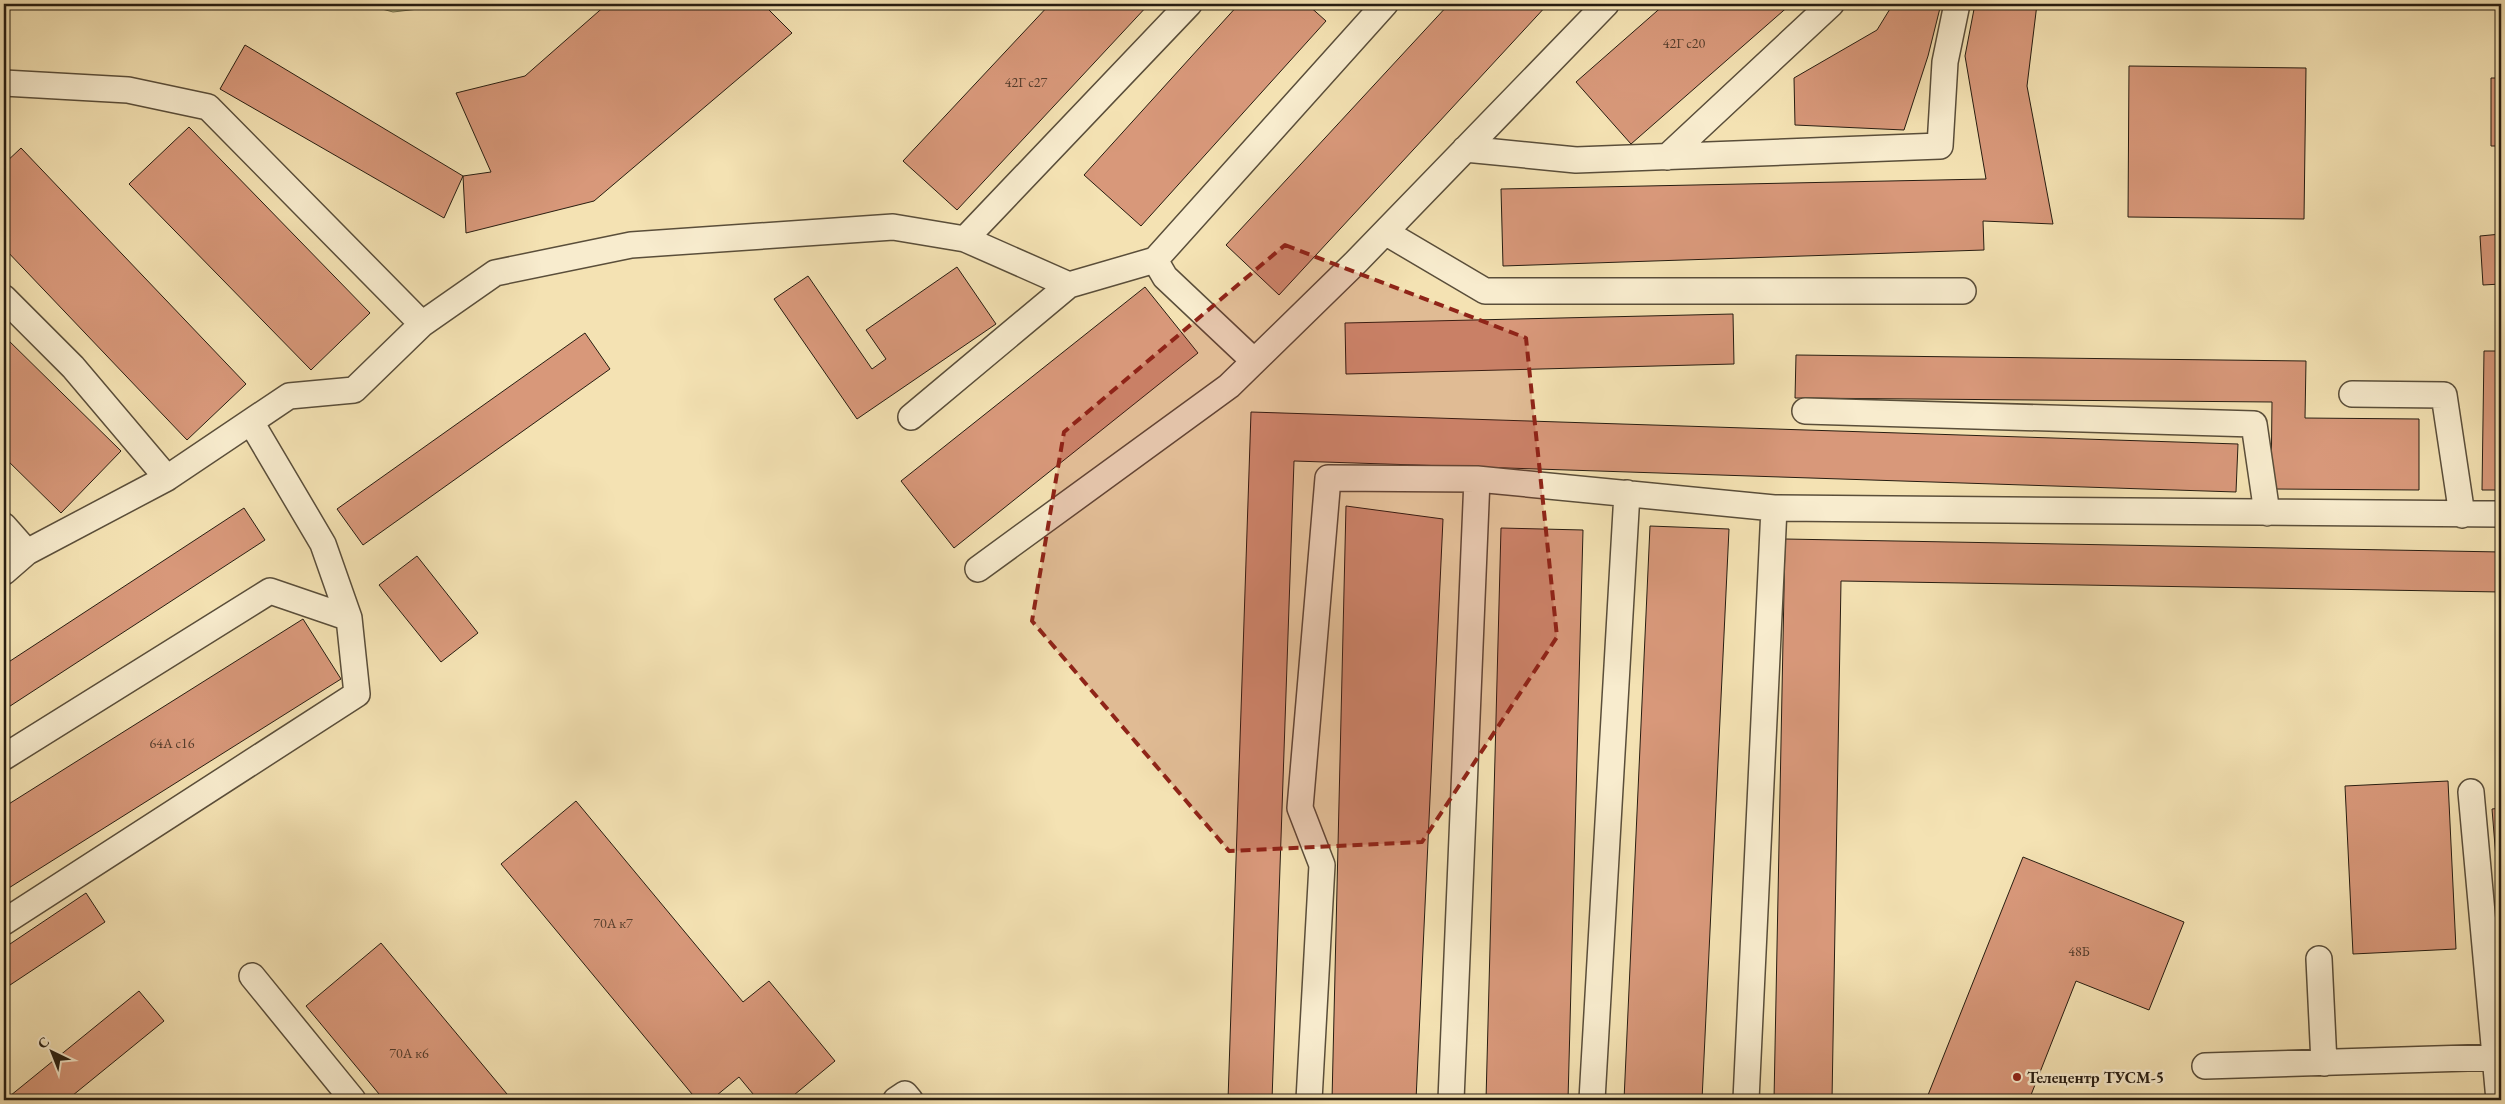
<svg xmlns="http://www.w3.org/2000/svg" width="2505" height="1104" font-family="'EB Garamond',serif">
  <style>
    .green { fill: #c0c289; stroke: #74704d }
    .building { fill: #d8987a; stroke: #271d11 }
    .lines { fill: none; stroke-linecap: round; stroke-linejoin: round }
    .service-casing { stroke: #5a4e3a; stroke-width: 28 }
    .service { stroke: #f8ecce; stroke-width: 25 }
    .marked { fill: #8f2418; fill-opacity: 0.2; stroke: #8f2418; stroke-width: 4; stroke-dasharray: 10 6; stroke-linejoin: round }
    .poi-dot { fill: #8f2418; stroke: #f8ecce; stroke-width: 2 }
    .labels { text-anchor: middle; dominant-baseline: central; stroke-width: 5; stroke-linejoin: round; paint-order: stroke }
    .number-label { font-size: 14px; fill: #533c2b }
    .poi-label { font-size: 16px; font-weight: bold; fill: #271d11; stroke: #f8ecce; text-anchor: start }
  </style>
  <rect width="100%" height="100%" fill="#f4e2b3"/>
  <filter id="stains"><feTurbulence type="fractalNoise" baseFrequency=".004" numOctaves="4"/><feColorMatrix values="0 0 0 0 .2 0 0 0 0 .09 0 0 0 0 .02 0 0 0 .5 -.17"/></filter>
  <radialGradient id="worn" r=".72"><stop offset=".6" stop-color="#630" stop-opacity="0"/><stop offset="1" stop-color="#630" stop-opacity=".3"/></radialGradient>
  <!-- green -->
  <path class="green" d="M364 4H461L393 12Z"/>
  <!-- building -->
  <path class="building" d="M607 4H763L792 33 594 201 466 233 463 176 491 172 456 93 525 76Z
    M1050 4H1149L957 210 903 161Z
    M1239 4H1307L1326 21 1141 226 1084 175Z
    M1449 4H1548L1279 295 1226 245Z
    M1665 4H1791L1631 144 1576 82Z
    M1893 4H1941L1928 56 1904 130 1795 125 1794 78 1877 30Z
    M1975 4H2037L2027 86 2053 224 1983 221 1984 250 1503 266 1501 189 1986 179 1965 56Z
    M245 45 463 176 444 218 220 89Z
    M2129 66 2306 68 2304 219 2128 217Z
    M2491 78H2501V146H2491Z
    M189 127 370 313 311 370 129 184Z
    M21 148 246 384 187 440 4 248V164Z
    M2501 234V284L2483 285 2480 236Z
    M957 267 996 324 857 419 774 299 808 276 872 369 886 359 866 330Z
    M1145 287 1198 353 954 548 901 481Z
    M1733 314 1734 364 1346 374 1345 323Z
    M585 333 610 369 363 545 337 509Z
    M4 336 121 451 61 513 4 457Z
    M2484 351H2501V490H2482Z
    M1796 355 2306 361 2305 418 2419 419V490L2271 489 2272 402 1795 398Z
    M1251 412 2238 444 2236 492 1294 461 1272 1100H1228Z
    M1346 506 1443 519 1416 1100H1332Z
    M244 508 265 540 4 710V665Z
    M1650 526 1729 529 1702 1100H1624Z
    M1501 528 1583 530 1568 1100H1486Z
    M1785 539 2501 552V592L1841 581 1832 1100H1774Z
    M417 556 478 633 441 662 379 585Z
    M303 619 341 679 4 891V807Z
    M2448 781 2456 949 2353 954 2345 786Z
    M576 801 743 1002 769 981 835 1061 788 1100H758L739 1077 711 1100H697L501 864Z
    M2501 808V920L2492 809Z
    M2023 857 2184 922 2149 1010 2076 981 2029 1100H1926Z
    M86 893 105 922 4 989V948Z
    M381 943 512 1100H384L306 1006Z
    M139 991 164 1021 67 1100H5Z"/>
  <g class="lines">
    <defs>
      <path id="service" d="M4 83 128 90 208 107 422 324
        M1465 149 1576 160 1940 146 1945 62 1957 4
        M1667 157 1831 4
        M1385 232 1485 291H1963
        M965 239 1189 4
        M1155 260 1165 277 1254 361
        M4 298 73 367 167 478
        M2352 394 2444 395 2462 515
        M1805 411 2254 424 2267 513
        M911 417 1069 285 1155 260 1385 4
        M4 526 27 552
        M978 569 1229 386 1356 262 1606 4
        M4 572 27 552 167 478 289 396 354 390 422 324 495 273 631 245 893 227 965 239 1069 285
        M4 757 270 591 349 618
        M2471 792 2499 1100
        M4 922 357 694 349 618 323 544 251 422
        M2319 959 2324 1063
        M252 976 353 1100
        M2205 1066 2501 1057
        M896 1100 905 1094 910 1100
        M1309 1100 1322 865 1300 808 1328 478 1477 479 1774 508 2501 514
        M1451 1100 1477 479
        M1592 1100 1627 493
        M1746 1100 1774 508"/>
    </defs>
    <!-- service casing -->
    <use href="#service" class="service-casing"/>
    <!-- service -->
    <use href="#service" class="service"/>
  </g>
  <!-- marked area -->
  <path class="marked" d="M1285 245 1526 338 1557 637 1422 842 1229 851 1032 621 1064 432Z"/>
  <!-- markers -->
  <circle class="poi-dot" cx="2017" cy="1077" r="5"/>
  <g class="labels">
    <!-- number labels -->
    <g class="number-label">
      <text x="1684" y="43">42Г с20</text>
      <text x="1026" y="82">42Г с27</text>
      <text x="172" y="743">64А с16</text>
      <text x="613" y="923">70А к7</text>
      <text x="2079" y="951">48Б</text>
      <text x="409" y="1053">70А к6</text>
    </g>
    <!-- poi labels -->
    <g class="poi-label">
      <text x="2027" y="1077">Телецентр ТУСМ-5</text>
    </g>
  </g>
  <!-- margin -->
  <rect width="2505" height="1104" fill="none" stroke="#f4e2b3" stroke-width="20"/>
  <rect x="5" y="5" width="2495" height="1094" fill="none" stroke="#271d11" stroke-width="2.5"/>
  <rect x="10" y="10" width="2485" height="1084" fill="none" stroke="#271d11"/>
  <!-- north arrow -->
  <g transform="translate(52 1052) rotate(317)" stroke="#f8ecce" stroke-width="4" paint-order="stroke">
  <path d="M0-4L9 19L0 12L-9 19Z" fill="#271d11"/>
  <text y="-8" font-size="14" font-weight="bold" text-anchor="middle" fill="#271d11">С</text>
  </g>
  <rect width="100%" height="100%" filter="url(#stains)"/>
  <rect width="100%" height="100%" fill="url(#worn)"/>
</svg>
